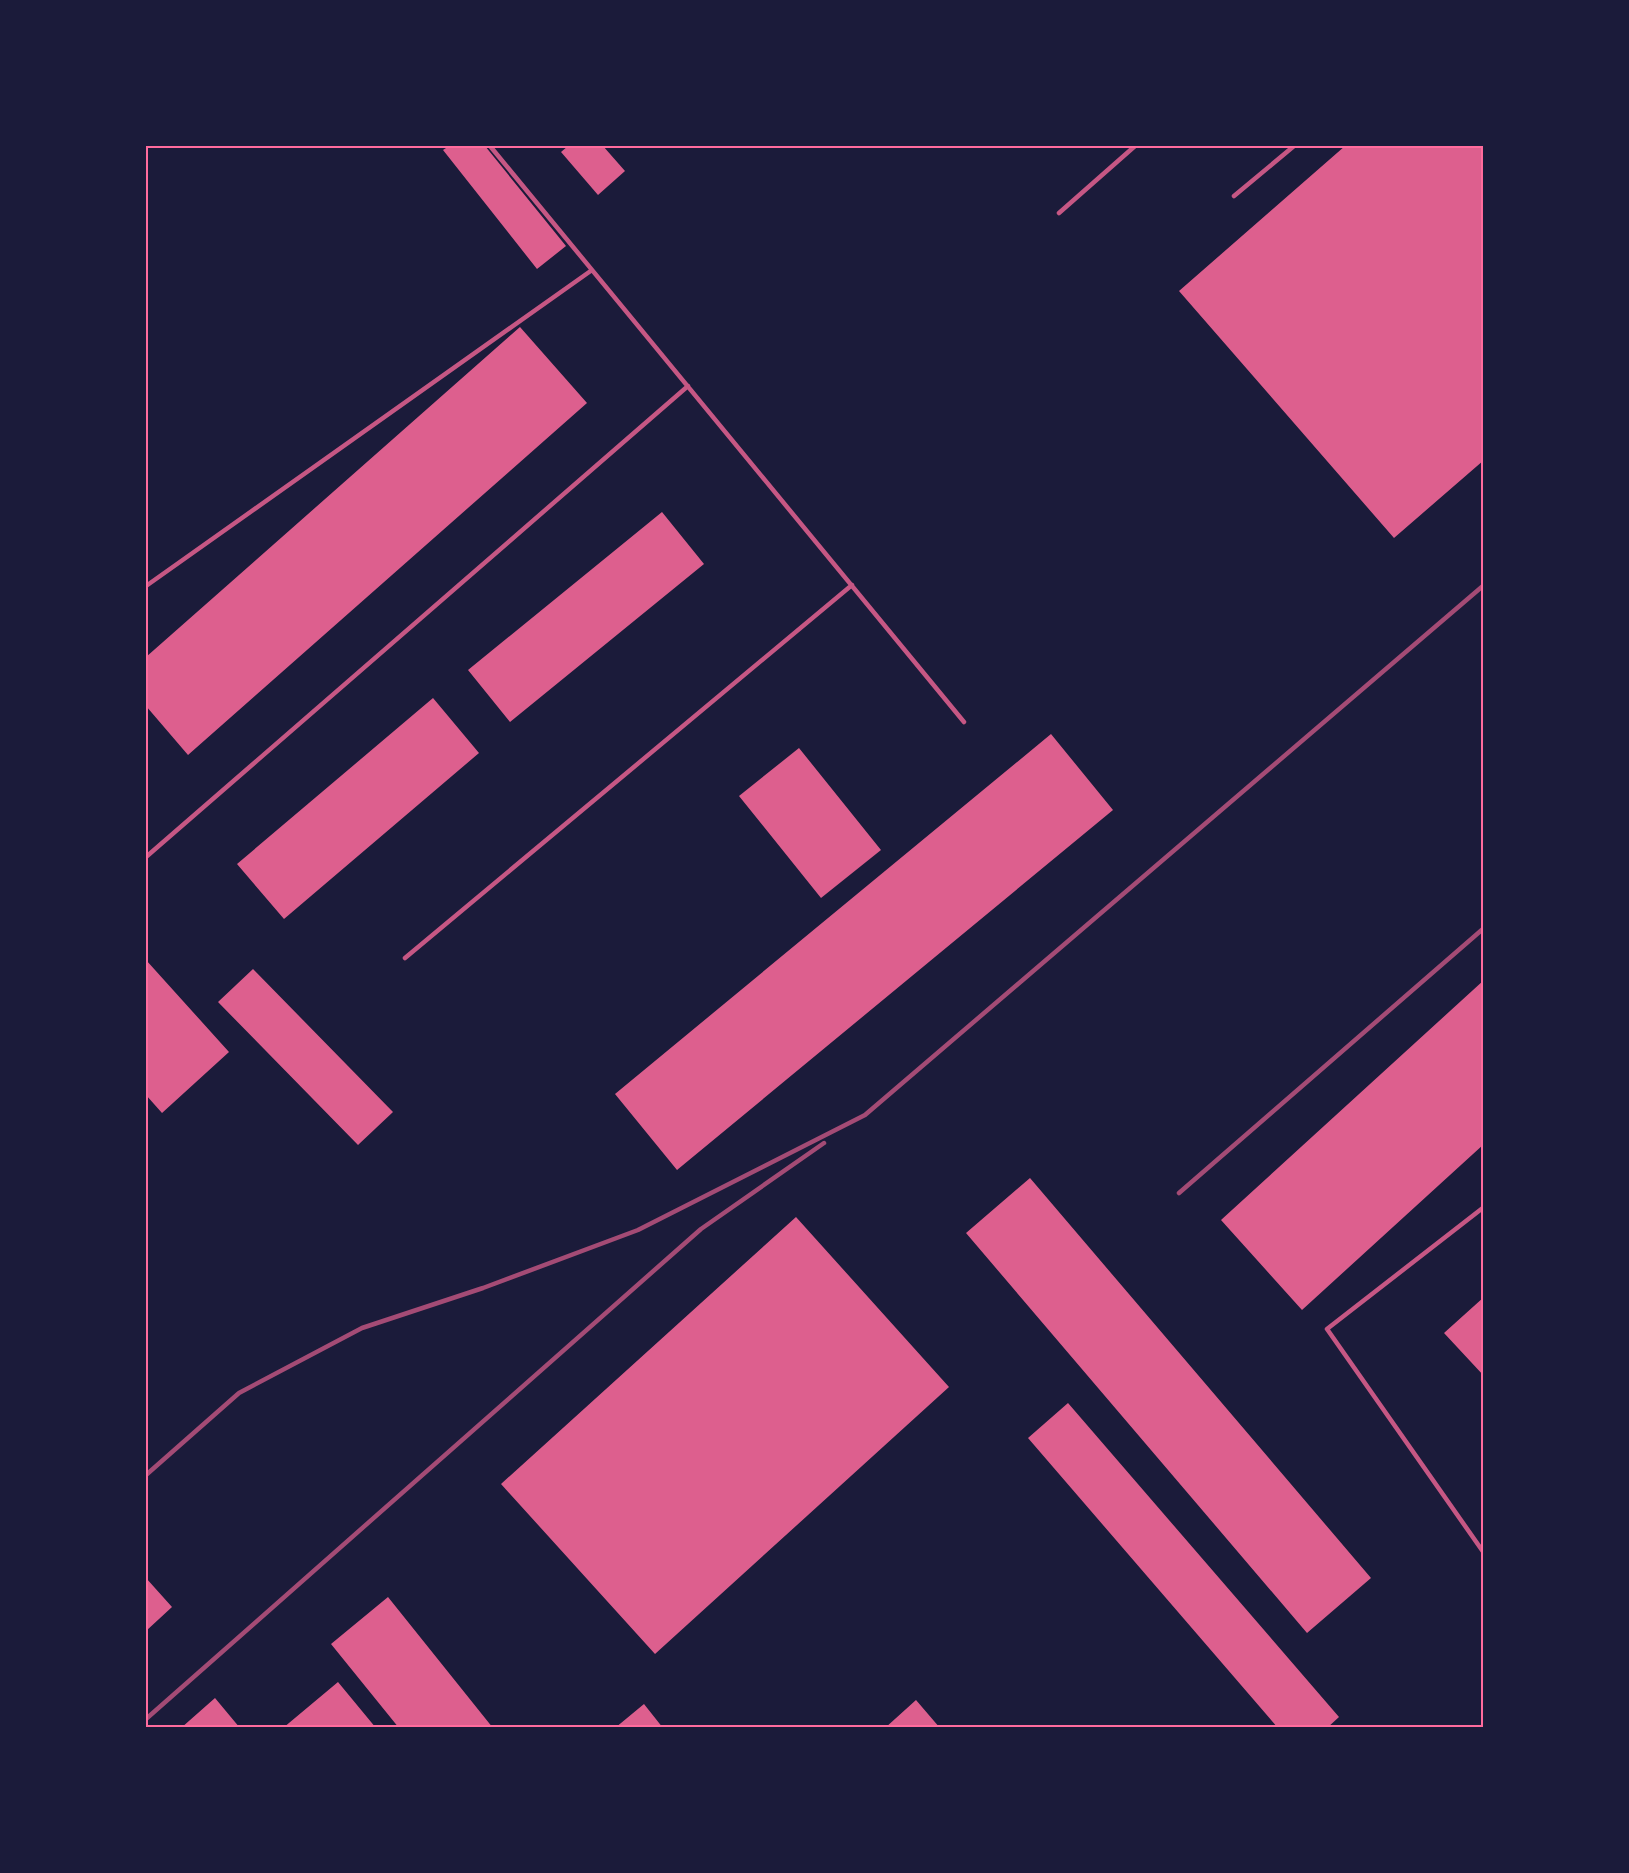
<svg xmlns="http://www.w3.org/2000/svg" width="1629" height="1873" font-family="Helvetica,sans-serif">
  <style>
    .building { fill: #dd5f8e }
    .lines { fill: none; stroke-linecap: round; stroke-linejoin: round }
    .service { stroke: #c65784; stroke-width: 4.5 }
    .rail { stroke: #a44b75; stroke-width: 4.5 }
    .neatline { fill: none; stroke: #ff6b9d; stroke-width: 2 }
  </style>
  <rect width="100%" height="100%" fill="#1b1b3a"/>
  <!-- building -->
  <path class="building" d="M449 146H485L566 246 537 269 443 150Z
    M568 146H603L625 171 598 195 561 152Z
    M1345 146H1484V460L1394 538 1179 291Z
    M520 327 587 403 188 755 146 706V657Z
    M662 512 704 564 510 722 468 670Z
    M433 698 479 753 284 919 237 864Z
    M1051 734 1113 810 677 1170 615 1094Z
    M799 748 881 850 821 898 739 796Z
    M146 960 229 1052 162 1113 146 1095Z
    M253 969 393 1112 358 1145 218 1002Z
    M1484 980V1144L1302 1310 1221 1220Z
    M1030 1178 1371 1578 1307 1633 966 1233Z
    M796 1217 949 1387 655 1654 501 1484Z
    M1484 1297V1376L1444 1333Z
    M1068 1403 1339 1717 1327 1728H1278L1028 1438Z
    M146 1578 172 1607 146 1631Z
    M388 1597 493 1728H399L331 1644Z
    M338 1682 376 1728H283Z
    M215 1698 240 1728H181Z
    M916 1700 940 1728H885Z
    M644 1704 663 1728H615Z"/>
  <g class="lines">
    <!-- service -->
    <path class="service" d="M490 146 964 722
      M1234 196 1294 146
      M1059 213 1135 146
      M146 586 592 270
      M146 857 688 386
      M405 958 852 585
      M1484 1207 1327 1329 1484 1553"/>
    <!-- rail -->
    <path class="rail" d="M1179 1193 1484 928
      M146 1475 239 1393 362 1328 483 1288 638 1230 865 1115 1484 585
      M146 1719 701 1229 824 1143"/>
  </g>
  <!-- border -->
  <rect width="1629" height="1873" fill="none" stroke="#1b1b3a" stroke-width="294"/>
  <rect x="147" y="147" width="1335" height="1579" class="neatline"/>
</svg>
